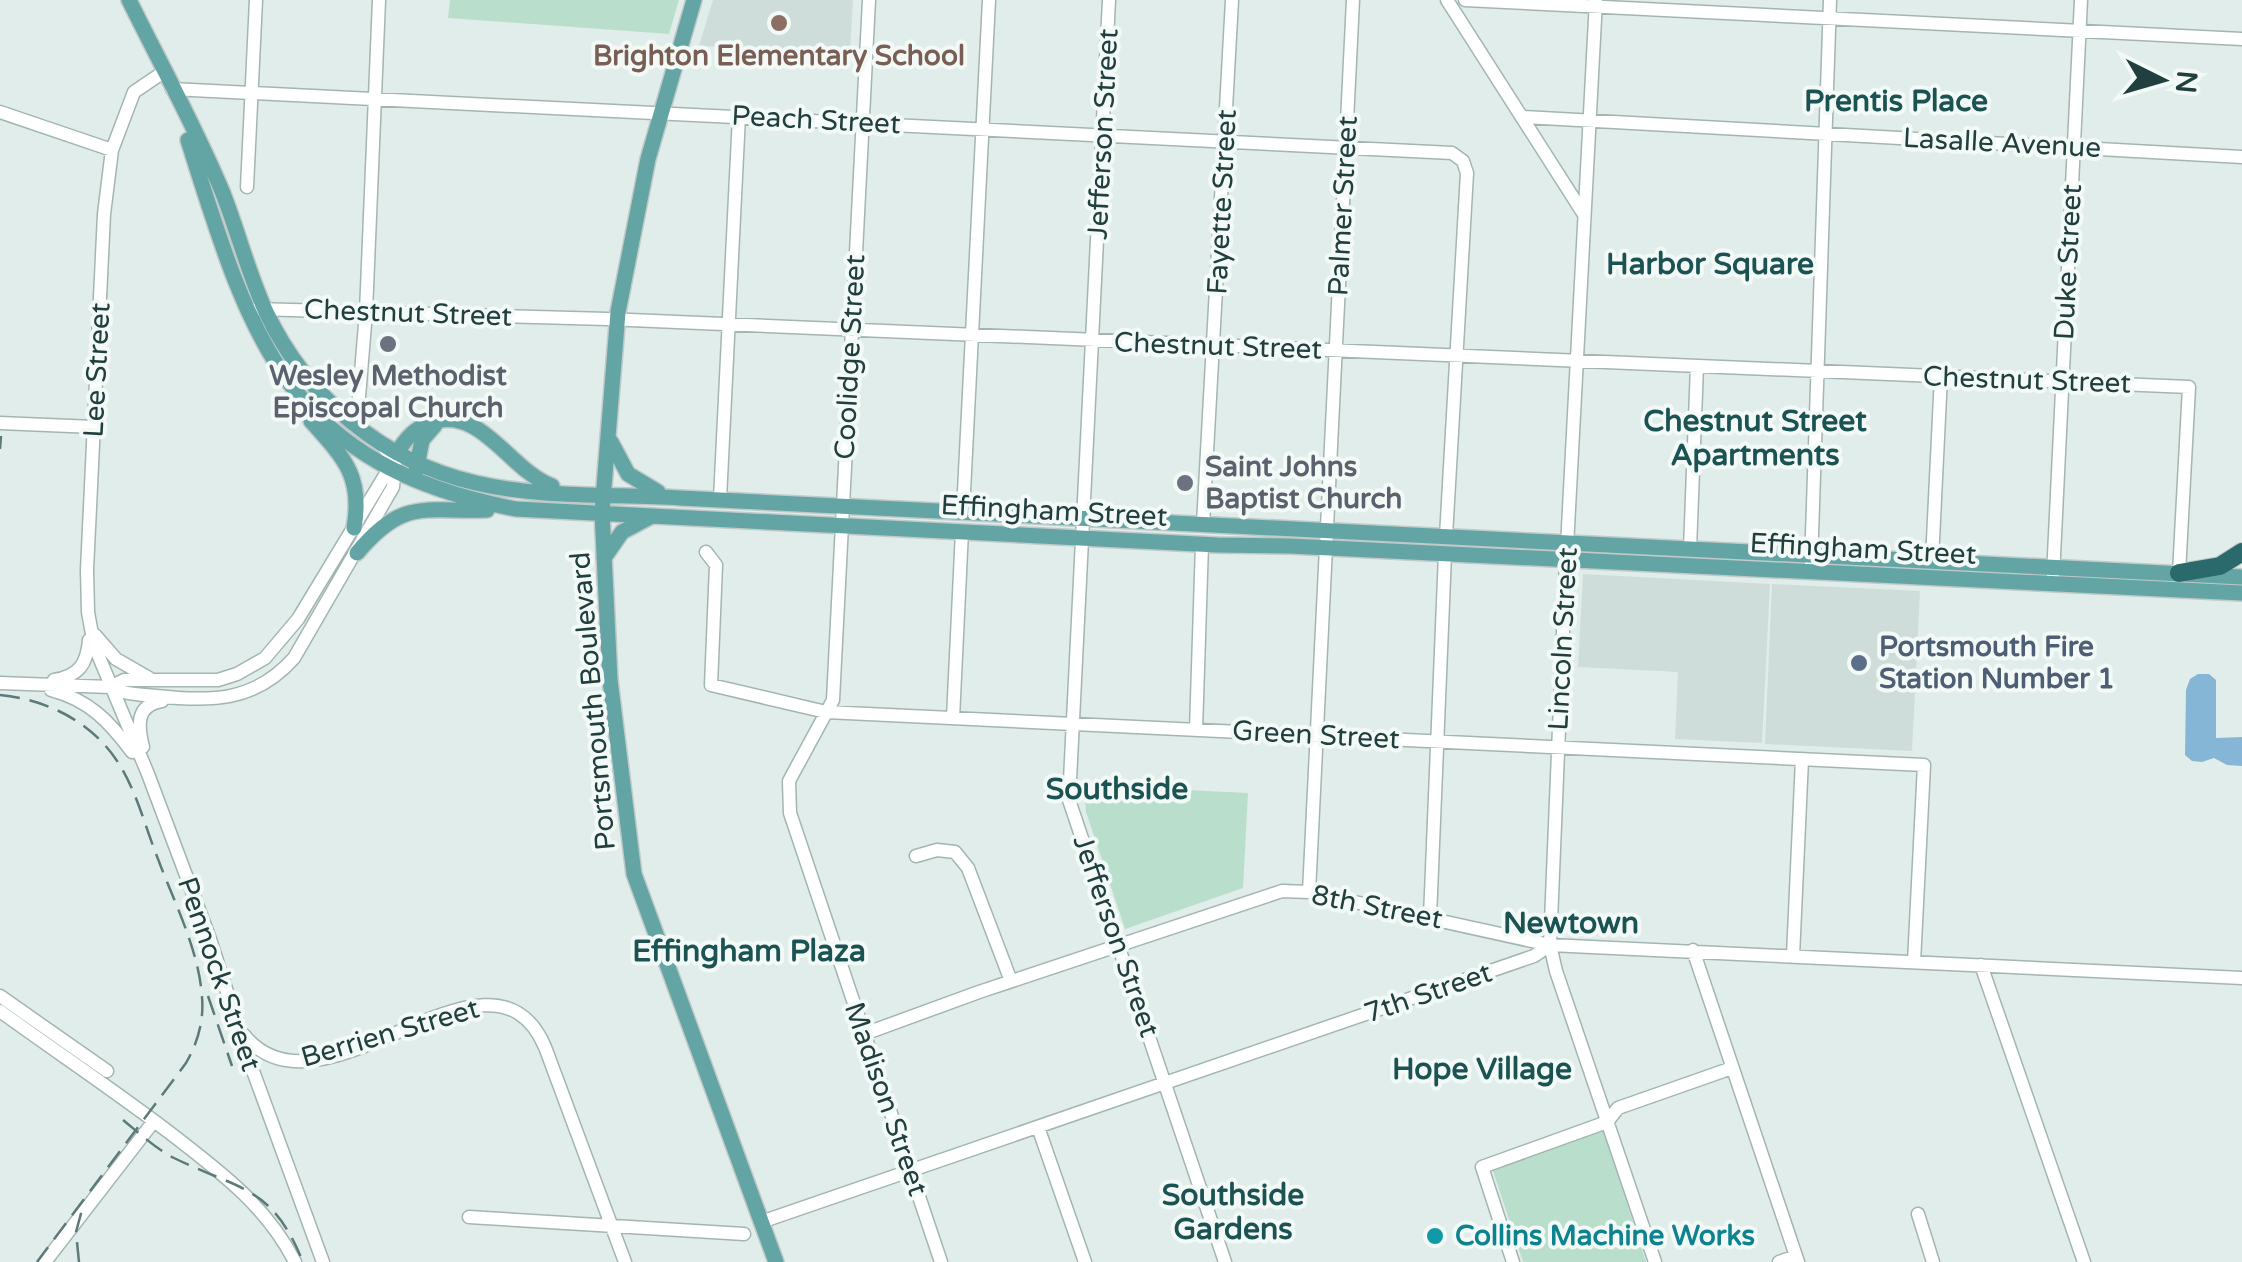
<svg xmlns="http://www.w3.org/2000/svg" width="2242" height="1262" font-family="'Varela Round',sans-serif">
  <style>
    .built { fill: #cfddda }
    .green { fill: #b9dfcc }
    .water { fill: #86b6d5 }
    .lines { fill: none; stroke-linecap: round; stroke-linejoin: round }
    .minor-casing { stroke: #a3b5b3; stroke-width: 15 }
    .major-casing { stroke: #c1c9c9; stroke-width: 18 }
    .highway-casing { stroke: #c1c9c9; stroke-width: 20 }
    .minor { stroke: #fff; stroke-width: 12 }
    .major { stroke: #63a5a4; stroke-width: 15 }
    .highway { stroke: #2a6a6d; stroke-width: 18 }
    .rail { stroke: #5b7a79; stroke-width: 2.5; stroke-dasharray: 20 10; stroke-linecap: butt }
    .education-dot { fill: #8d6e63; stroke: #f2f9f7; stroke-width: 4 }
    .worship-dot { fill: #6b7280; stroke: #f2f9f7; stroke-width: 4 }
    .service-dot { fill: #5c6f8a; stroke: #f2f9f7; stroke-width: 4 }
    .culture-dot { fill: #0f9aa8; stroke: #f2f9f7; stroke-width: 4 }
    .labels { text-anchor: middle; dominant-baseline: central; stroke-width: 8; stroke-linejoin: round; paint-order: stroke }
    .education-label { font-size: 28px; font-weight: bold; fill: #785e54; stroke: #f2f9f7 }
    .street-label { font-size: 28px; fill: #203f3e; stroke: #f2f9f7 }
    .worship-label { font-size: 28px; font-weight: bold; fill: #5b616d; stroke: #f2f9f7 }
    .service-label { font-size: 28px; font-weight: bold; fill: #4e5e75; stroke: #f2f9f7; text-anchor: start }
    .culture-label { font-size: 28px; font-weight: bold; fill: #0d838f; stroke: #f2f9f7; text-anchor: start }
    .neighbourhood-label { font-size: 30px; font-weight: bold; fill: #1b5252; stroke: #f2f9f7 }
  </style>
  <rect width="100%" height="100%" fill="#e1edea"/>
  <!-- built -->
  <path class="built" d="M713 0H853L850 52 699 46Z
    M1583 574 1770 584 1762 743 1675 739 1678 672 1578 667Z
    M1772 584 1920 591 1912 751 1765 744Z"/>
  <!-- green -->
  <path class="green" d="M450 0H679L669 34 448 18Z
    M1084 785 1248 793 1243 888 1125 929 1086 812Z
    M1604 1131 1646 1262H1523L1492 1168Z"/>
  <!-- water -->
  <path class="water" d="M2198 674H2209L2216 680V738L2242 737V766L2227 765 2214 758 2202 762 2192 761 2185 755 2186 690 2190 679Z"/>
  <g class="lines">
    <defs>
      <path id="minor" d="M869 0 833 700 789 781 790 813 941 1262
        M1109 0 1069 800 1225 1262
        M1447 0 1583 213
        M1465 0 2242 39
        M1596 0 1565 584 1550 945 1556 971 1655 1262
        M165 71 134 92 112 150 104 214 87 570 88 612 94 645 148 774 210 939 249 1060 323 1262
        M172 89 1452 153 1463 161 1467 173 1446 536
        M0 112 112 150
        M1522 117 2242 157
        M247 187 256 0
        M256 309 607 319 2189 387 2179 573
        M358 409 366 312 379 0
        M0 423 94 427
        M720 499 739 116
        M963 511 989 0
        M1203 524 1232 0
        M1690 549 1697 366
        M706 552 716 565 711 685 826 712 1924 765 1914 962
        M1932 560 1941 376
        M1811 564 1830 0
        M2053 576 2081 0
        M95 635 116 659 149 678
        M54 680C79 676 87 664 89 640
        M0 683 110 687C126 695 139 694 156 696 211 702 255 702 294 658L393 487 395 464 383 446
        M110 687 124 680H218L237 674 265 658 298 619 393 462
        M51 690C89 700 109 721 132 752
        M953 718 962 531
        M1196 730 1202 544
        M143 747C138 727 135 705 162 701
        M916 856 937 850 955 852 968 868 1011 981
        M1309 892 1353 0
        M1430 917 1445 554
        M1693 950 1798 1262
        M1793 956 1802 759
        M1981 965 2084 1262
        M0 996 107 1071
        M0 1011C58 1053 118 1093 174 1136 222 1173 267 1207 295 1262
        M864 1034 979 992 1282 891 1309 892 1550 945 2242 978
        M244 1035C322 1132 491 920 545 1047L625 1262
        M1038 1127 1085 1262
        M1918 1214 1933 1262
        M469 1217 744 1234
        M761 1222 1534 956 1550 945
        M45 1262 154 1121
        M1513 1262 1482 1167 1607 1122 1618 1108 1732 1068
        M1779 1262 1796 1256"/>
      <path id="major" d="M129 0C160 63 195 126 222 191 238 231 248 273 266 312 306 397 383 462 476 483 539 498 615 494 680 498L2242 577
        M694 0 648 159 618 312 602 512 610 680 634 874 776 1262
        M188 140C251 341 287 465 516 509L1217 545 1290 546 2242 593
        M311 421C344 458 363 476 354 528
        M611 442 628 474 658 492
        M397 453C406 438 415 428 432 422 482 406 509 470 552 486
        M416 471 422 440 435 425
        M357 553C403 498 423 512 487 510
        M604 558 622 532 652 516"/>
      <path id="highway" d="M2179 573 2220 566 2242 552"/>
    </defs>
    <!-- minor casing -->
    <use href="#minor" class="minor-casing"/>
    <!-- major casing -->
    <use href="#major" class="major-casing"/>
    <!-- highway casing -->
    <use href="#highway" class="highway-casing"/>
    <!-- minor -->
    <use href="#minor" class="minor"/>
    <!-- major -->
    <use href="#major" class="major"/>
    <!-- highway -->
    <use href="#highway" class="highway"/>
    <!-- rail -->
    <path class="rail" d="M0 449 1 436
      M0 695C39 699 75 714 102 742 133 774 142 819 158 859 174 902 199 950 202 997 204 1021 198 1042 186 1063L37 1262
      M208 996 232 1066
      M123 1120C139 1133 155 1148 174 1158 239 1190 272 1185 303 1262
      M79 1262 76 1232 83 1206"/>
  </g>
  <!-- markers -->
  <circle class="education-dot" cx="779" cy="23" r="10"/>
  <g class="worship-dot">
    <circle cx="388" cy="344" r="10"/>
    <circle cx="1185" cy="483" r="10"/>
  </g>
  <circle class="service-dot" cx="1859" cy="663" r="10"/>
  <circle class="culture-dot" cx="1435" cy="1236" r="10"/>
  <g class="labels">
    <!-- education labels -->
    <g class="education-label">
      <text x="779" y="56">Brighton Elementary School</text>
    </g>
    <!-- street labels -->
    <g class="street-label">
      <text transform="translate(816 120) rotate(3)">Peach Street</text>
      <text transform="translate(1103 134) rotate(-87)">Jefferson Street</text>
      <text transform="translate(2002 143) rotate(3)">Lasalle Avenue</text>
      <text transform="translate(1222 202) rotate(-87)">Fayette Street</text>
      <text transform="translate(1343 206) rotate(-87)">Palmer Street</text>
      <text transform="translate(2068 262) rotate(-87)">Duke Street</text>
      <text transform="translate(408 313) rotate(2)">Chestnut Street</text>
      <text transform="translate(1218 346) rotate(2)">Chestnut Street</text>
      <text transform="translate(850 357) rotate(-87)">Coolidge Street</text>
      <text transform="translate(97 370) rotate(-87)">Lee Street</text>
      <text transform="translate(2027 380) rotate(2)">Chestnut Street</text>
      <text transform="translate(1054 511) rotate(3)">Effingham Street</text>
      <text transform="translate(1863 549) rotate(3)">Effingham Street</text>
      <text transform="translate(1563 639) rotate(-87)">Lincoln Street</text>
      <text transform="translate(593 701) rotate(-95)">Portsmouth Boulevard</text>
      <text transform="translate(1316 735) rotate(3)">Green Street</text>
      <text transform="translate(1377 907) rotate(11)">8th Street</text>
      <text transform="translate(1116 936) rotate(71)">Jefferson Street</text>
      <text transform="translate(219 974) rotate(71)">Pennock Street</text>
      <text transform="translate(1428 993) rotate(-19)">7th Street</text>
      <text transform="translate(390 1033) rotate(-16)">Berrien Street</text>
      <text transform="translate(886 1099) rotate(71)">Madison Street</text>
    </g>
    <!-- worship labels -->
    <g class="worship-label">
      <text x="388" y="376">Wesley Methodist<tspan x="388" dy="32">Episcopal Church</tspan></text>
      <text x="1205" y="467" text-anchor="start">Saint Johns<tspan x="1205" dy="32">Baptist Church</tspan></text>
    </g>
    <!-- service labels -->
    <g class="service-label">
      <text x="1879" y="647">Portsmouth Fire<tspan x="1879" dy="32">Station Number 1</tspan></text>
    </g>
    <!-- culture labels -->
    <g class="culture-label">
      <text x="1455" y="1236">Collins Machine Works</text>
    </g>
    <!-- neighbourhood labels -->
    <g class="neighbourhood-label">
      <text x="1896" y="101">Prentis Place</text>
      <text x="1710" y="264">Harbor Square</text>
      <text x="1755" y="421">Chestnut Street<tspan x="1755" dy="34">Apartments</tspan></text>
      <text x="1117" y="789">Southside</text>
      <text x="1571" y="923">Newtown</text>
      <text x="749" y="951">Effingham Plaza</text>
      <text x="1482" y="1069">Hope Village</text>
      <text x="1233" y="1195">Southside<tspan x="1233" dy="34">Gardens</tspan></text>
    </g>
  </g>
  <!-- north arrow -->
  <g transform="translate(2162 80) rotate(95)" stroke="#f2f9f7" stroke-width="8" paint-order="stroke">
  <path d="M0-8L18 38L0 25L-18 38Z" fill="#203f3e"/>
  <text y="-15" font-size="28" font-weight="bold" text-anchor="middle" fill="#203f3e">N</text>
  </g>
</svg>
